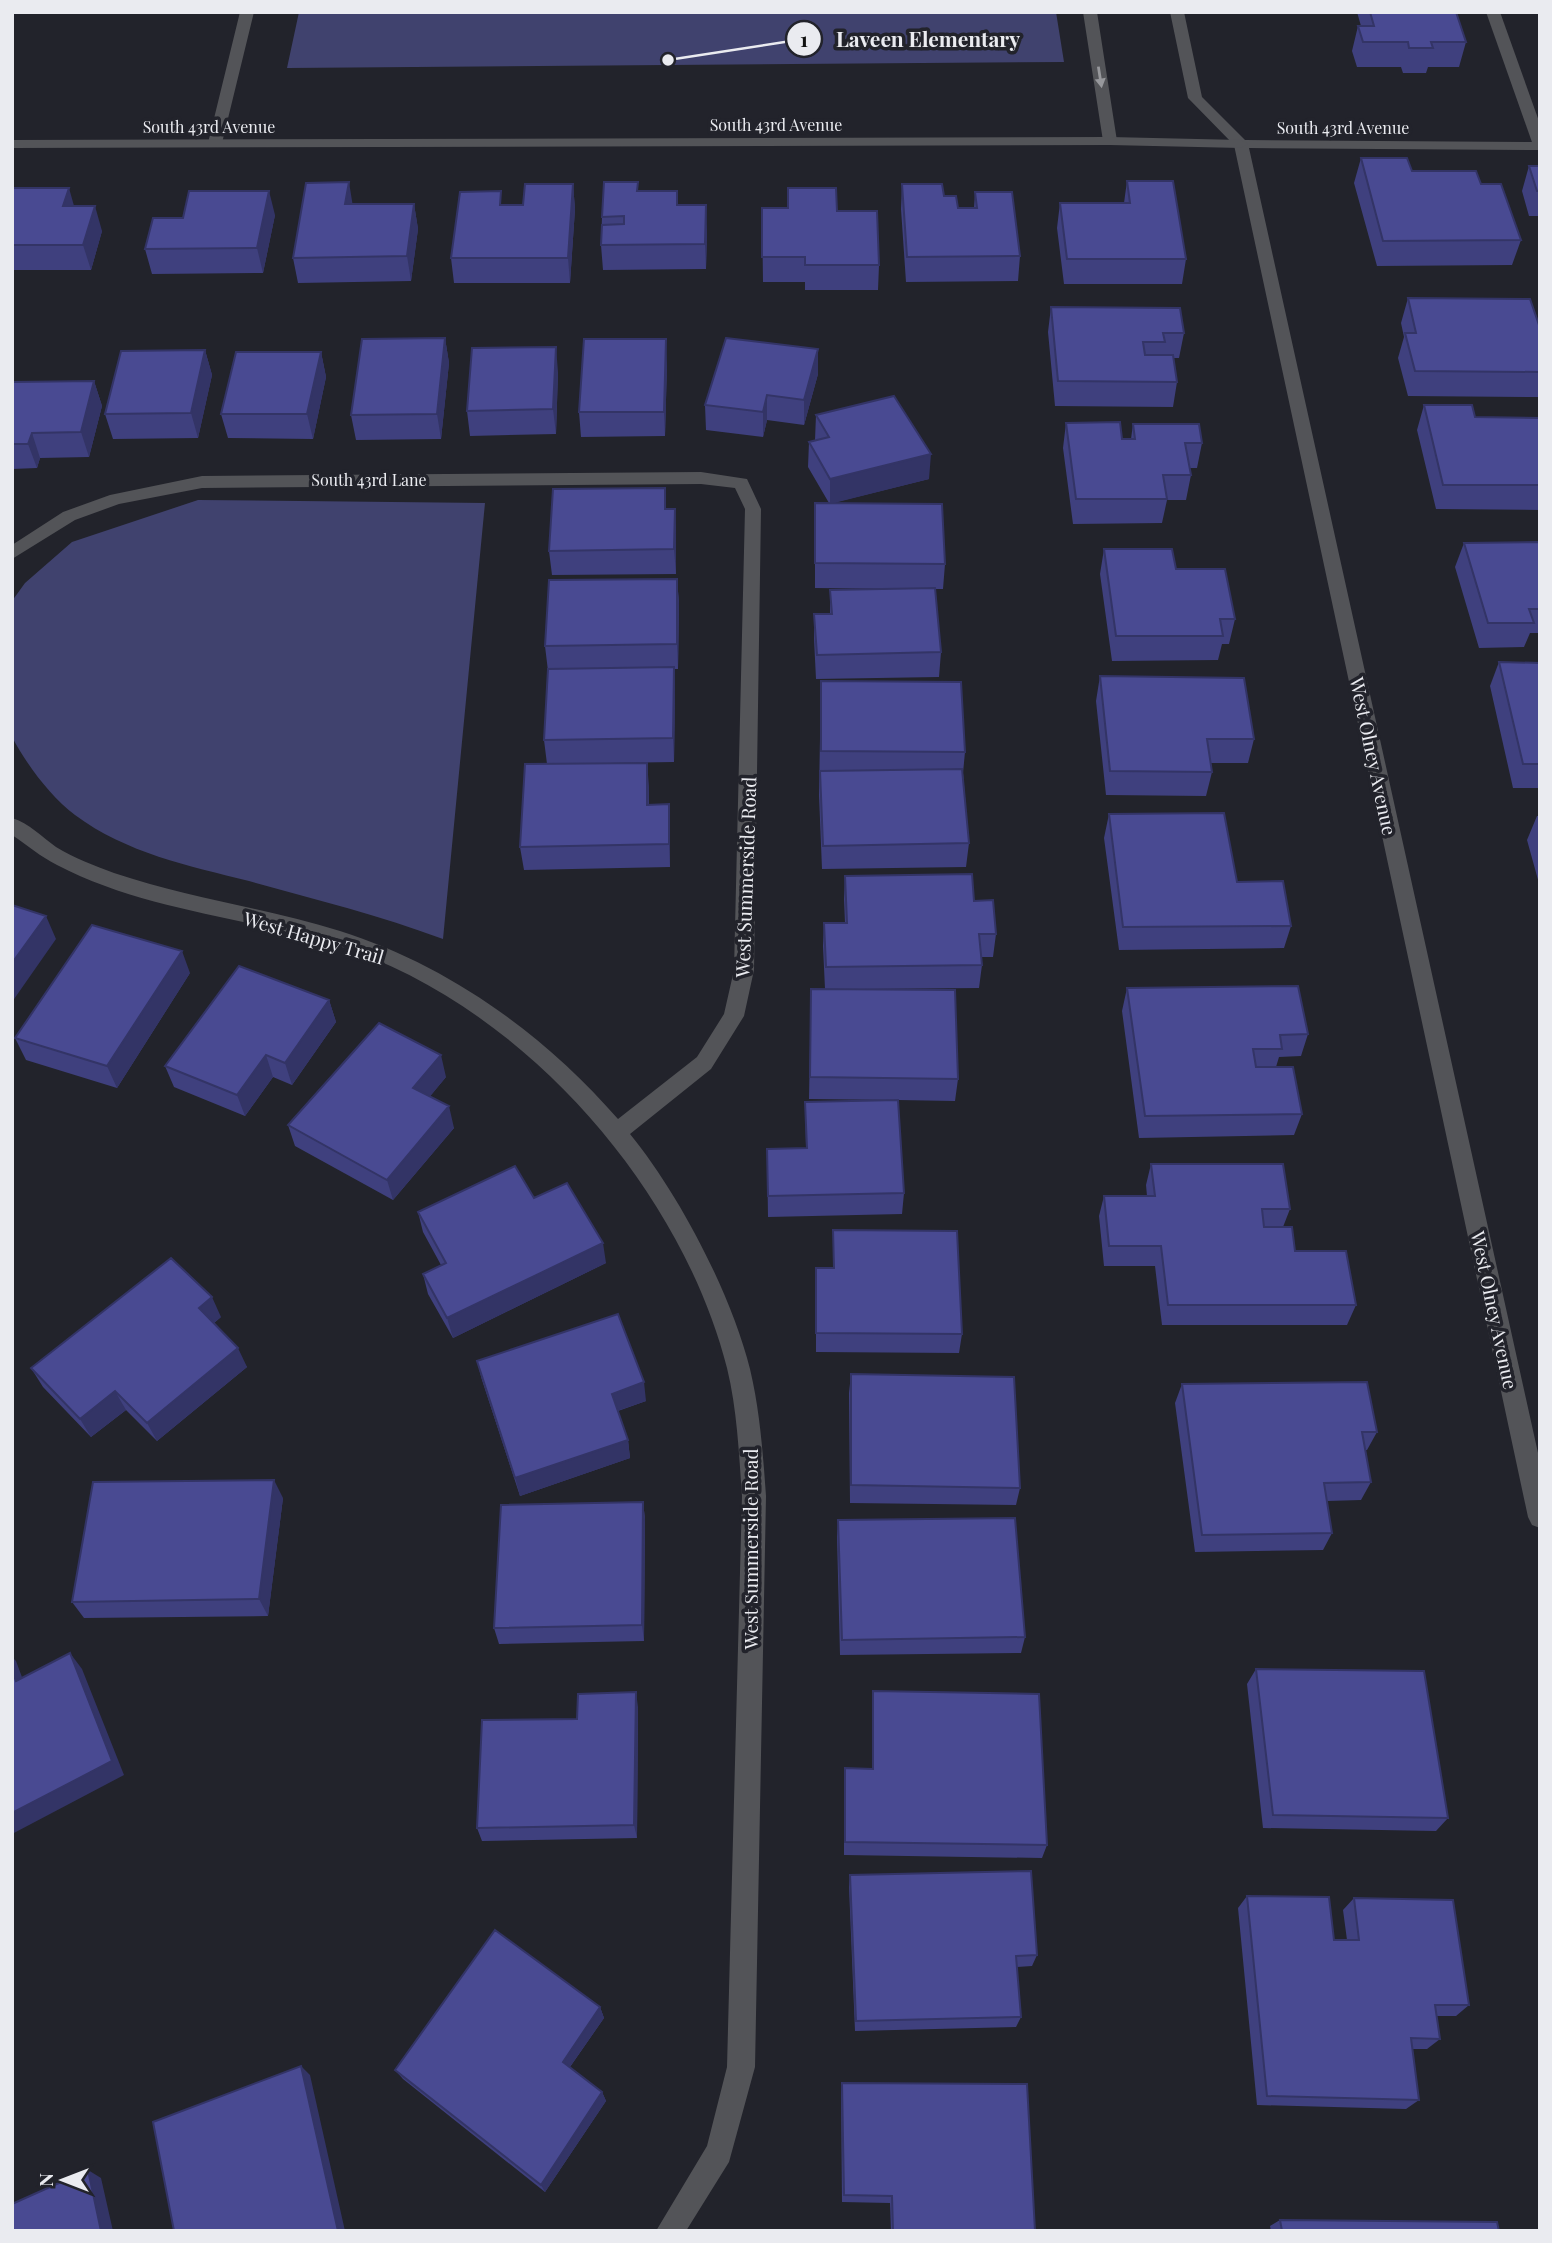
<svg xmlns="http://www.w3.org/2000/svg" width="1552" height="2243" font-family="'Playfair Display',serif">
  <style>
    .green { fill: #40426e }
    .lines { fill: none; stroke-linecap: round; stroke-linejoin: round }
    .service { fill: #535458; fill-rule: evenodd }
    .minor { fill: #535458; fill-rule: evenodd }
    .tertiary { fill: #535458; fill-rule: evenodd }
    .wall { fill: #3f407e }
    .shaded-wall { fill: #333466 }
    .building { fill: #494a92; stroke: #333466; stroke-width: 2 }
    .oneway { fill: #97989c }
    .labels { text-anchor: middle; dominant-baseline: central; stroke-width: 7; stroke-linejoin: round; paint-order: stroke }
    .far-street-label { font-size: 16px; fill: #eaebf0; stroke: #22232b }
    .street-label { font-size: 19px; fill: #eaebf0; stroke: #22232b }
    .leader { fill: none; stroke: #eaebf0; stroke-width: 2.5 }
    .callout-dot { fill: #eaebf0; stroke: #22232b; stroke-width: 2.5 }
    .mark-label { font-size: 21px; text-anchor: middle; font-weight: bold; fill: #111 }
    .callout-label { font-size: 21px; text-anchor: middle; font-weight: bold; fill: #eaebf0; stroke: #22232b; stroke-width: 7; stroke-linejoin: round; paint-order: stroke }
  </style>
  <rect width="100%" height="100%" fill="#22232b"/>
  <!-- green -->
  <path class="green" d="M299 12H1056L1064 62 287 68Z
    M198 500 485 503 443 939C379 915 314 899 249 881 189 866 126 853 75 815 50 796 27 765 12 737V601L25 583 72 542Z"/>
  <g class="lines">
    <!-- service -->
    <path class="service" d="M1486 12H1500L1540 124V149L1533 145Z"/>
    <!-- minor -->
    <path class="minor" d="M240 12H254L222 143 215 147 208 143Z
      M1083 12H1097L1117 141 1110 145 1103 141Z
      M1170 12H1184L1202 97 1245 140 1540 142V150L1249 148 1540 1462V1528L1532 1525 1528 1517 1234 145 1188 98Z
      M701 472 747 479 761 509 754 970 744 1016 711 1069 630 1134C679 1194 731 1293 750 1369 760 1411 763 1454 766 1496L755 2067 729 2162 686 2231H656L707 2146 727 2067 742 1496C739 1453 737 1409 727 1368 680 1184 518 1002 336 945 244 917 143 910 57 865 41 857 27 845 12 835V818C29 823 42 837 56 847 74 858 95 866 114 873 188 898 266 908 340 931 448 965 544 1034 618 1119L697 1057 724 1014 734 970 745 509 735 488 701 484 202 488 119 504 75 520 12 559V545L63 512 110 495 202 476Z"/>
    <!-- tertiary -->
    <path class="tertiary" d="M1110 137 1241 140 1248 144 1241 148 1110 145 12 148V140Z"/>
  </g>
  <!-- wall -->
  <path class="wall" d="M1357 12H1456L1466 42 1459 67H1428L1426 73H1403L1401 67H1357L1352 51 1358 26H1361Z
    M1361 158 1412 171 1481 184 1521 240 1512 265 1377 266 1354 183Z
    M1529 166H1540V216H1529L1522 191Z
    M1127 181 1186 259 1182 284H1064L1057 228 1060 203H1124Z
    M638 182V191H677V205L707 230 706 269 603 270 601 245 602 217Z
    M573 184 575 209 570 283H454L451 258 503 205H523Z
    M902 184 944 196 958 208H974L975 192 1020 256 1018 281 906 282 901 209Z
    M12 188 74 206 102 231 91 270H12Z
    M352 204H414L418 229 411 281 298 283 293 258Z
    M762 208 837 211 879 265 878 290H805V282H763Z
    M275 215 263 273 152 274 145 249 183 218Z
    M1408 298 1540 328V397L1408 396 1398 358 1404 337 1401 323Z
    M1051 307 1184 333 1179 358H1173L1177 382 1173 407 1055 406 1048 332Z
    M445 338 449 363 441 439 356 440 351 415Z
    M818 349V374L804 425 767 420 763 437 706 430 705 405Z
    M205 350 212 375 198 438 113 439 105 414Z
    M321 352 326 377 313 439 228 438 221 414Z
    M667 364 665 436 581 437 579 412Z
    M558 372 556 434 470 436 467 411Z
    M94 381 102 406 89 457 40 458 37 468 12 469V382Z
    M1424 405 1475 417 1540 418V510L1436 509 1417 430Z
    M816 415 929 479 832 503 945 564 943 589H935L941 652 939 677 816 679 814 639V614H830V590L904 589 815 588V503H829L808 467 809 442 815 440Z
    M1066 423 1122 439H1131L1133 424 1202 443 1197 468H1189L1191 475 1186 500H1167L1162 523 1073 524 1063 448Z
    M675 509 676 534V574L552 575 549 551Z
    M1540 542V633H1530L1524 647 1479 648 1455 567 1464 543Z
    M1104 549 1176 569 1235 619 1229 644H1222L1218 660 1112 661 1100 574Z
    M677 579 679 603 678 669H674L675 691 674 762 547 764 544 740 548 671 545 646Z
    M1499 662 1540 663V788H1513L1490 686Z
    M1100 676 1254 739 1248 763H1210L1212 772 1206 796 1106 795 1096 701Z
    M821 681 965 752 963 773 969 843 966 867 822 869 819 795Z
    M649 786V805L670 828V867L524 870 520 847Z
    M1109 814 1237 882 1291 926 1284 948 1119 950 1104 838Z
    M1537 816H1540V887L1527 840Z
    M845 876 974 901 996 934 993 957H981L982 965 979 988 864 989 958 1079 955 1101 898 1100 904 1193 902 1214 768 1217 767 1149 806 1148 805 1102 895 1100 809 1099 811 989H825L823 946 824 923H845L844 899Z
    M190 973 117 1088 26 1060 15 1038Z
    M1127 988 1308 1034 1301 1056 1279 1057 1276 1067 1302 1114 1294 1135 1139 1138 1122 1011Z
    M329 1000 336 1022 292 1085 273 1077 245 1116 174 1087 165 1066Z
    M446 1077 430 1096 454 1128 393 1200 295 1146 288 1125Z
    M1151 1164 1290 1209 1283 1227 1295 1251 1356 1305 1347 1325H1162L1155 1266H1104L1099 1216 1104 1196H1147L1146 1185Z
    M534 1198 606 1263 453 1338 428 1294 423 1274 441 1265 423 1232 418 1212Z
    M833 1230 962 1334 959 1353 816 1352V1268H833Z
    M221 1317 214 1323 247 1367 157 1441 126 1410 91 1437 43 1387 31 1368Z
    M477 1361 646 1401 618 1411 628 1440 630 1458 520 1496 482 1380Z
    M851 1374 1020 1488 1016 1505 850 1503 849 1393Z
    M1182 1384 1377 1432 1367 1450H1365L1371 1482 1361 1500 1327 1501 1332 1533 1323 1550 1195 1552 1175 1403Z
    M283 1498 268 1616 84 1618 72 1602Z
    M643 1502 645 1519 644 1641 499 1644 494 1628Z
    M838 1520 1025 1637 1021 1653 840 1655 837 1537Z
    M1256 1669 1448 1818 1436 1831 1263 1828 1247 1684Z
    M873 1691 1047 1845 1042 1858 844 1855V1782L845 1768 872 1769V1706Z
    M638 1707 637 1838 482 1841 477 1828 577 1719Z
    M850 1875 1037 1955 1032 1966 1017 1967 1021 2017 1016 2027 855 2031 849 1887Z
    M1247 1896 1334 1940H1347L1343 1910 1354 1898 1469 2005 1456 2016H1436L1440 2039 1427 2049H1412L1419 2100 1406 2109 1257 2105 1238 1908Z
    M600 2007 604 2018 570 2067 602 2092 606 2101 545 2192 403 2079 395 2070Z
    M842 2083 1035 2231H891L890 2203 842 2202 841 2092Z
    M1280 2220 1499 2231H1271L1270 2226Z"/>
  <!-- shaded-wall -->
  <path class="shaded-wall" d="M349 182 353 207 345 204Z
    M573 184 575 209 570 283 568 258Z
    M69 188 76 213 63 206Z
    M269 191 275 215 263 273 257 248Z
    M414 204 418 229 411 281 407 256Z
    M706 205 707 230 706 269 705 244Z
    M95 206 102 231 91 270 83 245Z
    M445 338 449 363 441 439 437 414Z
    M666 339 667 364 665 436 664 412Z
    M556 347 558 372 556 434 553 409Z
    M818 349V374L804 425V400Z
    M205 350 212 375 198 438 191 413Z
    M321 352 326 377 313 439 307 414Z
    M94 381 102 406 89 457 81 432Z
    M767 395V420L763 437V412Z
    M32 433 40 458 37 468 28 444Z
    M931 454 929 479 830 504V479Z
    M675 509 676 534V574L674 549Z
    M677 579 679 603 678 669 677 644Z
    M674 667 675 691 674 762 673 738Z
    M647 763 649 786 648 828 647 805Z
    M669 804 670 828V867L669 844Z
    M46 916 56 939 12 1002V963Z
    M182 951 190 973 117 1088 107 1066Z
    M329 1000 336 1022 292 1085 285 1063Z
    M266 1055 273 1077 245 1116 237 1095Z
    M441 1055 446 1077 419 1110 413 1088Z
    M449 1106 454 1128 393 1200 387 1180Z
    M603 1243 606 1263 453 1338 447 1318Z
    M212 1297 221 1317 208 1328 199 1308Z
    M238 1348 247 1367 157 1441 147 1423Z
    M644 1382 646 1401 614 1412 612 1394Z
    M115 1391 126 1410 91 1437 80 1419Z
    M628 1440 630 1458 520 1496 515 1478Z
    M274 1480 283 1498 268 1616 259 1599Z
    M643 1502 645 1519 644 1641 642 1625Z
    M70 1653 82 1669 124 1775 12 1834V1813Z
    M12 1657 16 1661 29 1696 16 1681 12 1671Z
    M636 1692 638 1707 637 1838 634 1825Z
    M600 2007 604 2018 567 2071 563 2062Z
    M301 2066 310 2075 345 2231H338Z
    M602 2092 606 2101 545 2192 541 2185Z
    M88 2170 101 2178 113 2231H101Z"/>
  <!-- building -->
  <path class="building" d="M1370 12H1456L1466 42H1431L1433 48H1409L1408 42H1363L1358 26H1374Z
    M1361 158H1407L1412 171H1476L1481 184H1501L1521 240 1383 241Z
    M1529 166H1540V191H1537Z
    M1127 181H1173L1186 259H1067L1060 203H1130Z
    M349 182 345 204H414L407 256 293 258 306 183Z
    M604 182H638L637 191H677V205H706L705 244 601 245 602 225 624 224V216L602 217Z
    M525 184H573L568 258H451L460 192 501 191 500 205H523Z
    M902 184H942L944 196H956L958 208H977L975 192H1012L1020 256 907 257Z
    M12 188H69L63 206H95L83 245H12Z
    M788 188H836L837 211H877L879 265H805V257H762V208H788Z
    M189 191H269L257 248 145 249 153 218H183Z
    M1408 298 1530 299 1540 328V372L1415 371 1405 333H1416Z
    M1051 307 1180 308 1184 333H1163L1165 342H1143L1145 355H1173L1177 382 1058 381Z
    M445 338 437 414 351 415 362 339Z
    M726 338 818 349 804 400 767 395 763 412 705 405Z
    M584 339H666L664 412H579Z
    M556 347 553 409 467 411 472 348Z
    M205 350 191 413 105 414 121 351Z
    M236 352H321L307 414H221Z
    M94 381 81 432 32 433 28 444H12V382Z
    M894 396 931 454 830 479 809 442 829 437 816 415Z
    M1424 405H1472L1475 417 1540 418V485H1443Z
    M1120 422 1122 439H1135L1133 424H1199L1202 443H1185L1191 475H1163L1167 499H1076L1066 423Z
    M665 488V509H675L674 549 549 551 553 489Z
    M815 503 942 504 945 564 815 563Z
    M1540 542V609H1529L1534 623H1488L1464 543Z
    M1104 549H1172L1176 569H1225L1235 619H1220L1223 636H1116Z
    M677 579V644L545 646 549 580Z
    M935 588 941 652 817 655 814 614H832L830 590Z
    M1499 662 1540 663V764H1523Z
    M674 667 673 738 544 740 548 669Z
    M1100 676 1244 678 1254 739H1207L1212 772 1110 771Z
    M821 681 961 682 965 752 821 751Z
    M647 763V805L669 804V844L520 847 525 764Z
    M962 769 969 843 823 846 820 771Z
    M1224 813 1237 882 1283 881 1291 926 1123 927 1109 814Z
    M972 874 974 901 993 900 996 934H979L982 965 826 967 824 923H847L845 876Z
    M12 905 46 916 12 963Z
    M92 925 182 951 107 1066 15 1038Z
    M239 966 329 1000 285 1063 266 1055 237 1095 165 1066Z
    M1298 986 1308 1034 1280 1035 1282 1049H1253L1256 1067H1293L1302 1114 1145 1116 1127 988Z
    M811 989 955 990 958 1079 810 1077Z
    M379 1023 441 1055 413 1088 449 1106 387 1180 288 1125Z
    M898 1100 904 1193 768 1196 767 1149 807 1148 805 1102Z
    M1151 1164H1283L1290 1209H1262L1264 1227H1292L1295 1251H1346L1356 1305H1168L1161 1246H1109L1104 1196H1155Z
    M515 1166 534 1198 567 1183 603 1243 447 1318 423 1274 446 1263 418 1212Z
    M833 1230 957 1231 962 1334 816 1333V1268H834Z
    M171 1258 212 1297 199 1308 238 1348 147 1423 115 1391 80 1419 31 1368Z
    M618 1314 644 1382 612 1394 628 1440 515 1478 477 1361Z
    M851 1374 1014 1377 1020 1488 851 1485Z
    M1367 1382 1377 1432H1362L1371 1482 1324 1483 1332 1533 1202 1535 1182 1384Z
    M274 1480 259 1599 72 1602 93 1482Z
    M643 1502 642 1625 494 1628 501 1505Z
    M1015 1518 1025 1637 842 1640 838 1520Z
    M70 1653 112 1761 12 1813V1671L16 1681Z
    M1256 1669 1424 1671 1448 1818 1273 1815Z
    M873 1691 1039 1694 1047 1845 845 1842V1768L873 1769Z
    M636 1692 634 1825 477 1828 482 1720 577 1719 578 1694Z
    M1031 1871 1037 1955 1016 1956 1021 2017 856 2021 850 1875Z
    M1247 1896 1329 1897 1334 1940H1359L1354 1898 1453 1900 1469 2005H1435L1440 2039 1411 2038 1419 2100 1267 2096Z
    M495 1930 600 2007 563 2062 602 2092 541 2185 395 2070Z
    M301 2066 338 2231H174L153 2122Z
    M842 2083 1027 2084 1035 2231H893L892 2196 844 2195Z
    M88 2170 101 2231H12V2204Z
    M1280 2220 1497 2222 1499 2231H1282Z"/>
  <!-- one-way arrows -->
  <defs><path id="oneway-solid" d="M-6-.8H1V-3.2L6.5 0L1 3.2V.8H-6Z" transform="scale(1.75)"/></defs>
  <use class="oneway" href="#oneway-solid" transform="translate(1100 77) rotate(81)"/>
  <g class="labels">
    <!-- far-street labels -->
    <g class="far-street-label">
      <text x="776" y="124">South 43rd Avenue</text>
      <text x="209" y="126">South 43rd Avenue</text>
      <text x="1343" y="127">South 43rd Avenue</text>
      <text x="369" y="479">South 43rd Lane</text>
    </g>
    <!-- street labels -->
    <g class="street-label">
      <text transform="translate(1374 756) rotate(78)">West Olney Avenue</text>
      <text transform="translate(745 877) rotate(-88)">West Summerside Road</text>
      <text transform="translate(314 937) rotate(16)">West Happy Trail</text>
      <text transform="translate(1495 1310) rotate(78)">West Olney Avenue</text>
      <text transform="translate(750 1549) rotate(-90)">West Summerside Road</text>
    </g>
  </g>
  <!-- callouts -->
  <path class="leader" d="M668 60L804 39"/>
  <g class="callout-dot">
    <circle cx="668" cy="60" r="7"/>
    <circle cx="804" cy="39" r="18"/>
  </g>
  <g class="mark-label">
    <text x="804" y="47">1</text>
  </g>
  <g class="callout-label">
    <text x="928" y="47">Laveen Elementary</text>
  </g>
  <!-- border -->
  <rect width="1552" height="2243" fill="none" stroke="#eaebf0" stroke-width="28"/>
  <!-- north arrow -->
  <g transform="translate(63 2180) rotate(270)" stroke="#22232b" stroke-width="5" paint-order="stroke">
  <path d="M0-5L12 26L0 18L-12 26Z" fill="#eaebf0"/>
  <text y="-10" font-size="19" font-weight="bold" text-anchor="middle" fill="#eaebf0">N</text>
  </g>
</svg>
